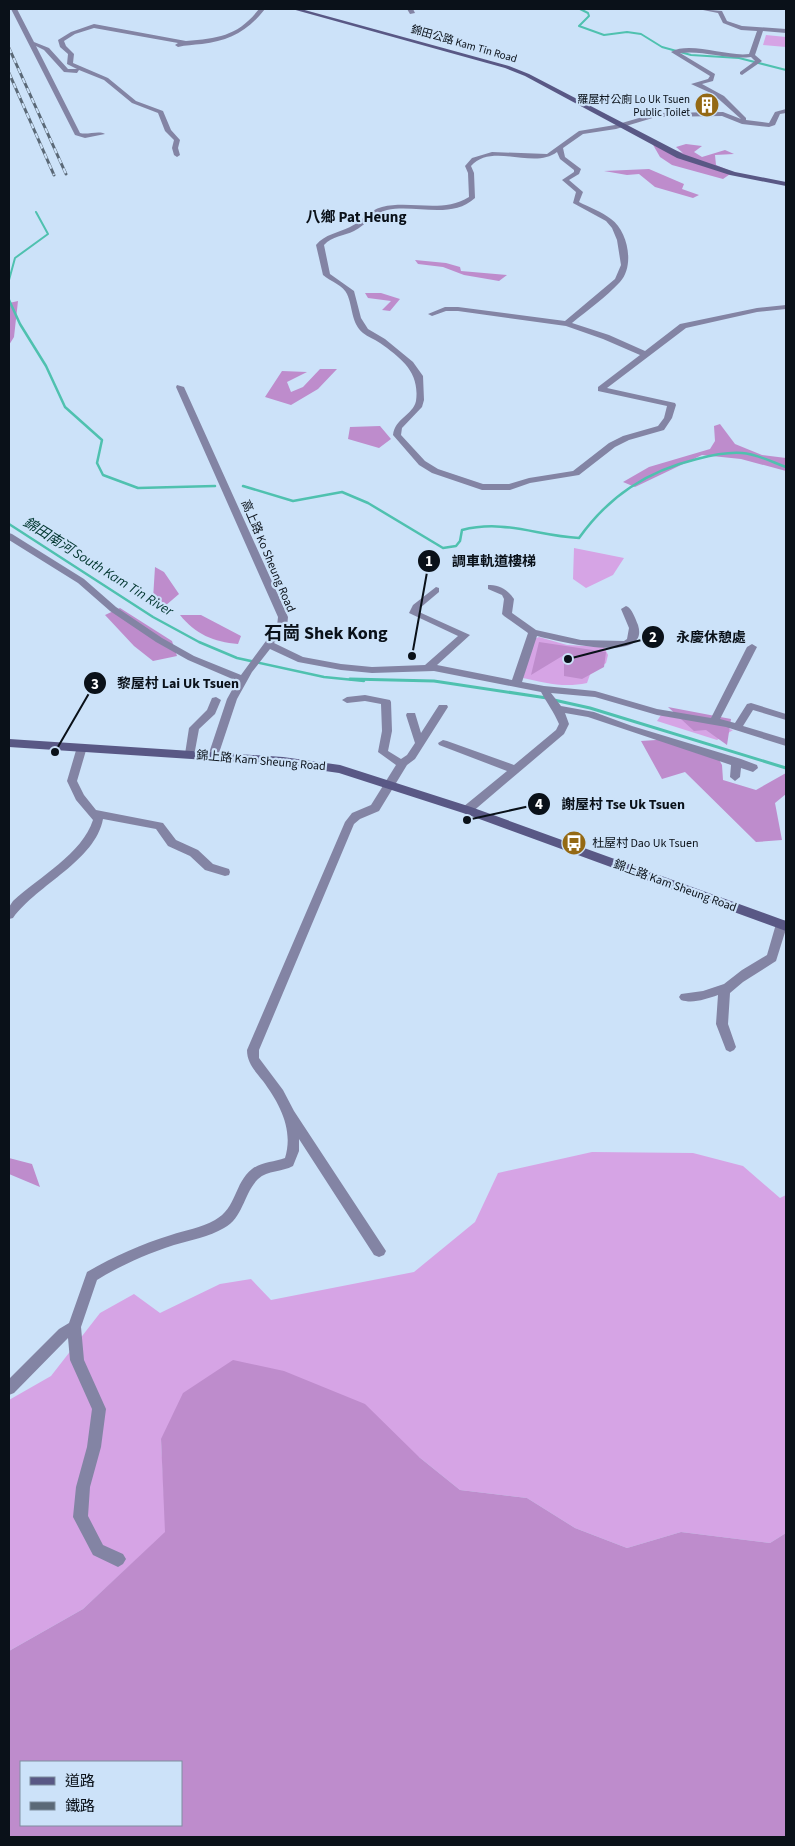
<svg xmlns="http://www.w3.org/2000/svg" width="795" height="1846" font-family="'Source Sans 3','Noto Sans TC',sans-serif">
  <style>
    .green { fill: #d6a4e5 }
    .forest { fill: #be8ccc; fill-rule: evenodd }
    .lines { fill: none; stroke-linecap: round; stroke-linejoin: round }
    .stream-far2 { stroke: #4fc1af; stroke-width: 2 }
    .stream-far1 { stroke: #4fc1af; stroke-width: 2.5 }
    .stream { stroke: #4fc1af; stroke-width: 3 }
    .minor { fill: #8384a4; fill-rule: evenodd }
    .secondary { fill: #595885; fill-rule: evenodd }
    .rail-casing { stroke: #5b6977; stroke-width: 3 }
    .rail { stroke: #cce2f9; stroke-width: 2; stroke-dasharray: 5.5; stroke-linecap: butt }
    .labels { text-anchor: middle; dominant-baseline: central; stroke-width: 4.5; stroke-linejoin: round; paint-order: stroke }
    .far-street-label { font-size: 11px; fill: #0a1119; stroke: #cce2f9 }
    .far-poi-label { font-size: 11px; fill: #0a1119; stroke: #cce2f9; text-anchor: end }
    .street-label { font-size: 12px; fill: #0a1119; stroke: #cce2f9 }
    .poi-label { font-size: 12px; fill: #0a1119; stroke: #cce2f9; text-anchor: start }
    .water-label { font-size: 14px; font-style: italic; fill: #00362f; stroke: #cce2f9 }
    .far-district-label { font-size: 15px; font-weight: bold; fill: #0a1119; stroke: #cce2f9 }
    .district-label { font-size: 18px; font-weight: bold; fill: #0a1119; stroke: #cce2f9 }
    .leader { fill: none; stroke: #0a1119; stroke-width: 2 }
    .callout-dot { fill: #0a1119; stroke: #cce2f9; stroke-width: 2 }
    .mark-label { font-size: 15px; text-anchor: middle; font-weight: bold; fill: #fff }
    .callout-label { font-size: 14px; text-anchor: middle; font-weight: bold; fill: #0a1119; stroke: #cce2f9; stroke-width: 4.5; stroke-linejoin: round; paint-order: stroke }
  </style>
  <rect width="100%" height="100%" fill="#cce2f9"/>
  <!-- green -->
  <path class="green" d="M766 35 786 37V47L763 45Z
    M574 548 624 558 613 575 586 588 573 579Z
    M539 637 567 645 604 647 608 655 606 663 597 670 592 669 587 683C564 688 545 683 523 678L534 639Z
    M661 715 711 724 733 730 717 740 657 721Z
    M592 1152 693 1153 743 1166 780 1198 786 1195V1533L770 1543 681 1532 627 1548 575 1528 527 1498 460 1490 419 1457 161 1439 166 1532 83 1609 9 1651V1400L51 1376 100 1313 134 1294 160 1313 220 1284 251 1279 271 1300 414 1272 475 1222 498 1173Z"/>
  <!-- forest -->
  <path class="forest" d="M652 143 683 153 676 147 686 144 702 146 694 152 702 157 725 150 734 154 715 155 716 165 733 172 723 179 672 165 660 157Z
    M649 169 684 184 682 189 699 195 693 198 655 187 639 174 627 175 604 171Z
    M415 260 446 263 460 267 461 271 507 275 499 281 464 275 443 267 418 264Z
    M365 293H381L400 299 390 311 382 310 391 301 368 298Z
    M18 301 14 337 9 345V303Z
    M320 369H337L318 389 291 405 265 397 282 371 307 372 287 382 291 392 303 387Z
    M720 424 735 444 762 455 786 458V471L741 459 702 455 635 487 623 482 649 467 710 449 715 441 714 426Z
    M380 426 391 439 379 448 348 439 350 427Z
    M155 567 164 572 179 594 165 606 153 599Z
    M120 608 172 641 177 656 153 661 134 646 105 615Z
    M180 615H201L241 636 238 644C214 642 195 634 180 615Z
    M539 642 606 652 604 667 582 679 564 676V655L531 675Z
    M668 707 731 719 727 745 706 730 694 731Z
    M671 739 715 752 722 765 723 780 756 790 786 773V794L775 803 782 840 756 842 685 772 662 779 641 741Z
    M9 1158 32 1164 40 1187 9 1174Z
    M233 1360 284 1371 365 1404 419 1457 460 1490 527 1498 575 1528 627 1548 681 1532 770 1543 786 1533V1837H9V1651L83 1609 165 1532 161 1439 183 1393ZM21 1762H181V1825H21Z"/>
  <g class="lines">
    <!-- stream-far2 -->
    <path class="stream-far2" d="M580 9 588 13 589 16 579 26 604 35 627 32 641 34 662 47 691 55 739 58 786 70
      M9 280 15 258 48 234 36 212"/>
    <!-- stream-far1 -->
    <path class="stream-far1" d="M9 300 20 324 46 366 65 407 102 440 97 463 103 475 138 488 215 486
      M243 486 293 501 342 492 368 503 443 548 456 546 460 541 462 530C505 519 537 536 579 538 609 496 647 471 697 459 712 455 727 452 742 453 757 454 772 462 786 467
      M9 524 153 617 199 642 237 658 324 677 364 681"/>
    <!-- stream -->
    <path class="stream" d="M350 679 434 681 547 698
      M554 700 590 708 786 768"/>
    <!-- minor -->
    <path class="minor" d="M11 9H17L34 42 49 48 68 69H77L67 64 68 54 60 47 58 40 71 32 94 24 186 41C219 38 238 36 259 9H265C248 31 229 41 202 44 193 45 186 45 178 47L175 45 178 43 94 28 75 34 64 41 66 46 74 54 73 63 108 78 136 101 163 111 171 130 180 140 178 148 180 155 177 157 174 155 172 148 174 140 165 131 158 113 132 103 104 80 79 70 77 73 64 72 44 50 36 46 80 133C88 135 99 130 105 134L85 138 75 135Z
      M407 9H413L415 13 410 14Z
      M698 9 722 11 727 21 742 26 786 29V33L763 31 755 55 762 61 742 75 740 74V72L755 61 751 57C727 60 704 50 680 53L715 74 713 81 702 84 724 96 746 118V120L769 123 775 112 786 109V113L780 114 775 125 769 127 742 124 722 116 656 117 616 129 583 134 563 148 565 157 581 169 579 174 569 180 583 192 579 202C589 207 602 212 611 219 628 231 635 266 620 282 606 297 588 310 572 323L609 335 645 351 680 324 757 308 786 305V309L757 312 686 328 607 388 675 403 676 405 672 418 664 430 629 440 615 447 579 475 530 483 510 490H482L432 473 419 465 393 435C395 418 413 415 416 401 420 372 401 358 380 343 374 339 368 337 363 333 351 323 353 307 347 294 344 286 330 281 323 275L316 245C325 234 338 233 350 227 361 222 369 210 382 207 412 200 441 214 469 197L468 173 465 166 472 158 492 152 547 154 579 131 615 125 656 113 723 112 741 119 713 94 691 84 708 79 710 76 671 52C690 41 727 57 749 54L757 31 741 30 723 23 718 13ZM557 152 560 159 574 170V172L562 180 576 192 573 203 606 221 612 228 617 240 621 265 615 279 565 321 458 307H445L428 314 432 316 446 311H458L566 326 603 339 640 355 598 387V391L667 406 664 418 658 426 623 436 609 443 573 471 529 478 509 484H483L438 469 425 461 401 435 402 428 422 407 424 400 423 376 413 362 385 339 368 329 361 318 354 291 330 274 324 245C332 236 344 236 354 231 366 225 374 213 387 210 416 204 451 220 475 198L474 173 471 166C492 142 534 170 557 152Z
      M177 385 184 387 288 617 287 626 274 643 303 657 341 664 372 667 425 665 458 636 409 613 413 605 436 587 439 588V592L420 608 419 612 470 635 437 665 512 680 528 633 504 616 502 614 504 599 502 595 488 589V585C499 584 508 590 514 599L512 613 536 630 581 640 624 641 627 639 629 628 621 609 626 606C632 608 635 618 638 625 651 666 554 640 537 636L522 682 544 686 595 691 657 709 711 718 747 647 752 644 757 647 720 719 735 723 747 704 751 703 786 714V720L753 710 743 726 786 739V746L726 727 657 715 595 697 551 693 561 706 594 712 632 726 741 759 757 765 758 768 753 772 741 768 740 777 735 781 730 777 731 765 588 717 565 713 569 724 564 734 471 813 467 814 462 810 463 807 507 771 439 745 438 743 443 740 447 741 514 765 556 730 559 724C554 712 547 703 541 692L434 671 372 673 341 670 298 662 270 649 252 672 237 699 218 756 217 758H209L208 756 227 699 237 681 188 660 156 642 110 611 78 583 9 540V533L12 534 84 579 116 607 162 638 194 656 241 675 277 626 278 617 176 387Z
      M365 695 390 700 391 702 392 731 388 751 401 759 407 755 415 743 406 715 407 713H415L421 733 439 705H447L448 707 415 759 407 765 379 811 360 819 354 824 259 1050V1058L283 1090 294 1111 386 1251 384 1255 379 1257 374 1255 299 1139V1151L293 1166C282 1172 268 1170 258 1179 243 1194 244 1217 224 1228 209 1237 191 1240 174 1245 147 1254 121 1265 97 1280L81 1327 84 1360 106 1409 101 1447 90 1487 88 1516 103 1545 123 1554 126 1559 123 1564 118 1567 93 1555 73 1517 76 1487 87 1447 92 1409 70 1360 68 1338 14 1393 9 1395V1379L59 1329 69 1323 87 1272C114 1256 142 1244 171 1235 185 1230 201 1228 215 1220 237 1208 234 1183 252 1169 262 1162 274 1162 285 1158 294 1129 279 1103 263 1081 255 1071 247 1063 247 1050L345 822 352 813 371 805 396 765 378 752 382 731 381 704 365 701 347 703 342 700 347 697Z
      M216 697 221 700 215 714 199 729 194 756H186L185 754 189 728 207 710 212 698Z
      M82 744 87 747 77 781 84 795 96 810 163 823 176 840 198 850 213 864 229 869 230 872 229 875 225 876 205 870 190 856 168 846 156 829 103 819C95 861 38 884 13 918L9 919V907L13 901C39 877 82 854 93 820L76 800 67 781 77 747Z
      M782 920 786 921V929L776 961 743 982 730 993 728 1024 736 1047 734 1050 730 1052 726 1050 716 1024 718 995C706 999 693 1004 681 1000L679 997 681 994 703 991 724 984 742 970 767 955 776 924Z"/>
    <!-- secondary -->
    <path class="secondary" d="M292 9H301L509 66 529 74 683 154 735 172 786 182V186L730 175 677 158 525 76 505 68Z
      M9 739 283 757 340 765 471 807 786 921V931L463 813 339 773 283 765 9 747Z"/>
    <defs>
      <path id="rail" d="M9 48 66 174
        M9 73 54 175"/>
    </defs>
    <!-- rail casing -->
    <use href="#rail" class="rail-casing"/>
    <!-- rail -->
    <use href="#rail" class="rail"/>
  </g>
  <!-- icons -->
  <defs>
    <symbol id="building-disc" viewBox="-11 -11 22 22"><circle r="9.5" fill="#946914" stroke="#cce2f9"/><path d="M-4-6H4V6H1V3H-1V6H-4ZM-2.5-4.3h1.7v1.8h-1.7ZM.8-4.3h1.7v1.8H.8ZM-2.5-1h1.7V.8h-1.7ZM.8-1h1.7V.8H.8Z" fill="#fff"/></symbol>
    <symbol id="bus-disc" viewBox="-11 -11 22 22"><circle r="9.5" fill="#946914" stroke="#cce2f9"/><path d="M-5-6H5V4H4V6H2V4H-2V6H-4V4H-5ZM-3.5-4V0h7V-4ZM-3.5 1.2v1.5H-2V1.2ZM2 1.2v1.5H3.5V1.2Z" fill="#fff"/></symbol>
  </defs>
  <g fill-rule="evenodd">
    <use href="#building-disc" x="693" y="91" width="28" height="28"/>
    <use href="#bus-disc" x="560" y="829" width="28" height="28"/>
  </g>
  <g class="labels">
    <!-- far-street labels -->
    <g class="far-street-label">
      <text transform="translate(464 44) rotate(16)">錦田公路 Kam Tin Road</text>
    </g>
    <!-- far-poi labels -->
    <g class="far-poi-label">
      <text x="690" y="99">羅屋村公廁 Lo Uk Tsuen<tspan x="690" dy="13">Public Toilet</tspan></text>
    </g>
    <!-- street labels -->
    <g class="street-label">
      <text transform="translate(268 556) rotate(67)">高上路 Ko Sheung Road</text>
      <text transform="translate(261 761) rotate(5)">錦上路 Kam Sheung Road</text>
      <text transform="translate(675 886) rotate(20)">錦上路 Kam Sheung Road</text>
    </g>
    <!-- poi labels -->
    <g class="poi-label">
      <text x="592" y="843">杜屋村 Dao Uk Tsuen</text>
    </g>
    <!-- water labels -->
    <g class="water-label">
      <text transform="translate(98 567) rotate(32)">錦田南河 South Kam Tin River</text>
    </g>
    <!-- far-district labels -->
    <g class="far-district-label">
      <text x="356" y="217">八鄉 Pat Heung</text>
    </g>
    <!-- district labels -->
    <g class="district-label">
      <text x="326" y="633">石崗 Shek Kong</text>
    </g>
  </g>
  <!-- callouts -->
  <path class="leader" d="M412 656L429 561M568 659L653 637M55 752L95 683M467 820L539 804"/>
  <g class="callout-dot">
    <circle cx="412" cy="656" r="5"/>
    <circle cx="568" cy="659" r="5"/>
    <circle cx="55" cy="752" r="5"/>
    <circle cx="467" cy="820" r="5"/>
    <circle cx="429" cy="561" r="12"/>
    <circle cx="653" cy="637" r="12"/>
    <circle cx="95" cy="683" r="12"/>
    <circle cx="539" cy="804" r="12"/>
  </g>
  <g class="mark-label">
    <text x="429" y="566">1</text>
    <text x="653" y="642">2</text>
    <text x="95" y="689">3</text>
    <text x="539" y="809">4</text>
  </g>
  <g class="callout-label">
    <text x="494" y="566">調車軌道樓梯</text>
    <text x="711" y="642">永慶休憩處</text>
    <text x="178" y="688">黎屋村 Lai Uk Tsuen</text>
    <text x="623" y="809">謝屋村 Tse Uk Tsuen</text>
  </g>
  <!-- border -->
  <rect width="795" height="1846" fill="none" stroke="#0a1119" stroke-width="20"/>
  <!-- legend -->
  <rect x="20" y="1761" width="162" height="65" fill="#cce2f9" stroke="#7e8e9f"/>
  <rect x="30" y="1777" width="25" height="8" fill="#595885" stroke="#7e8e9f"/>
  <text x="65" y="1786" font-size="15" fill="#0a1119">道路</text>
  <rect x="30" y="1802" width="25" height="8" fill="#5b6977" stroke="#7e8e9f"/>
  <text x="65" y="1811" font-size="15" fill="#0a1119">鐵路</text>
</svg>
